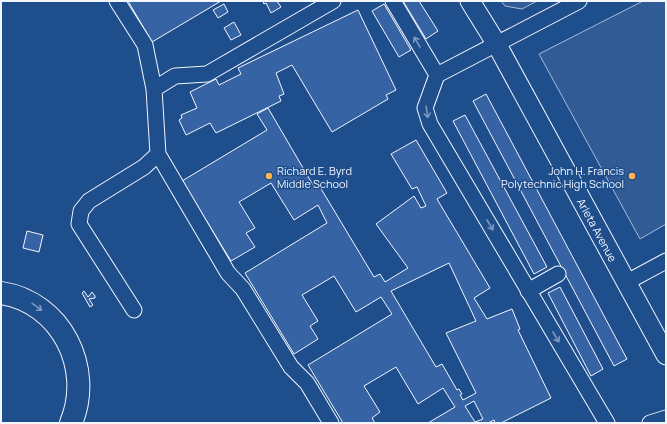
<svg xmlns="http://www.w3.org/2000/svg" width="667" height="424" font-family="Manrope,sans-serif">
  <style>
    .built { fill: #305b95; stroke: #a8bbd7 }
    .building { fill: #3563a3; stroke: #f2f6ff; fill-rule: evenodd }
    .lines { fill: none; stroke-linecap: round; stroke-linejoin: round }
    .minor-casing { stroke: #f2f6ff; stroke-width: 17 }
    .major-casing { stroke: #f2f6ff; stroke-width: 21 }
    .highway-casing { stroke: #f2f6ff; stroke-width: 24 }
    .minor { stroke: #1f4e8c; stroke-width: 15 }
    .major { stroke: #1f4e8c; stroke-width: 19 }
    .highway { stroke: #1f4e8c; stroke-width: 22 }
    .oneway { stroke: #7e9ac0 }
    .poi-dot { fill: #ffb74d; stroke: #1f4e8c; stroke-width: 1.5 }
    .labels { text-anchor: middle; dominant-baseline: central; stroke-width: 3; stroke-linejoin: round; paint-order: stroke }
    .poi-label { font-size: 11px; fill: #f2f6ff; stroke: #1f4e8c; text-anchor: start }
    .street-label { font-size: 11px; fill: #f2f6ff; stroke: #1f4e8c }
  </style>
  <rect width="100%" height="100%" fill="#1f4e8c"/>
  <!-- built -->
  <path class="built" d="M501 1H537L522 9 505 6Z
    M643 1H666V224L640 239 539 54Z"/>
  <!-- building -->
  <path class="building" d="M128 1H221L152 42Z
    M263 1H277L281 7 271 13 266 3 264 4Z
    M403 1H419L438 31 426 39Z
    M224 4 228 12 218 18 213 10Z
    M384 4 411 50 399 57 372 11Z
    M358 10 396 90 386 95 388 99 332 132 292 65 276 73 284 94 279 96 281 101 216 133 210 123 186 135 179 120 182 118 181 115 197 108 190 92 216 79 219 85 241 74 238 68Z
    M234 22 241 35 231 40 224 28Z
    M486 94 627 359 614 366 473 101Z
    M268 108 313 185 317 182 374 277 380 274 385 282 408 268 376 224 414 196 421 208 426 206 417 187 412 189 391 154 416 140 447 193 437 199 490 288 474 298 487 319 512 309 520 329 518 330 551 398 501 423H495L494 420 488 423H428L455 407 443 388 418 404 396 367 364 386 380 412 372 418 375 423H343L308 365 392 314 381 297 356 312 334 276 302 295 318 321 310 326 318 339 294 354 245 273 327 223 318 205 294 220 271 183 239 202 255 228 246 233 255 247 231 261 182 181 267 130 257 114ZM449 263 476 321 446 333 476 393 463 400 460 395 462 394 459 389 457 390 442 364 436 367 391 291ZM474 401 483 419 475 422 465 406Z
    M465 115 547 267 534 274 453 121Z
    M27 231 43 235 39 252 23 248Z
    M560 287 603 369 591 376 548 293Z
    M84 291 88 297 92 292 95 296V298L89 299 93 305 90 307 82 293Z"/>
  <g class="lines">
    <defs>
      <path id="minor" d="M117 1 145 45 154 89
        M393 1 437 75
        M579 1 437 75 425 108 430 124 607 423
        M158 154 228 273 243 289 291 367 307 383 331 423
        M627 282 666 261
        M528 291 558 274
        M134 310 79 224 81 211 89 201 144 167 158 154 154 89 175 76 207 74 333 1
        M650 423 666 418"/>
      <g id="major">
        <path id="s1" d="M470 1 496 43 666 355"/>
      </g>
      <path id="highway" d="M1 293C61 302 94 368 71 423"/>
    </defs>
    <!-- minor casing -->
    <use href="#minor" class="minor-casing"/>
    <!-- major casing -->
    <use href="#major" class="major-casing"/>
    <!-- highway casing -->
    <use href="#highway" class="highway-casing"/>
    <!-- minor -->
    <use href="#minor" class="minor"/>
    <!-- major -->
    <use href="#major" class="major"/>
    <!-- highway -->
    <use href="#highway" class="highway"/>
  </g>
  <!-- one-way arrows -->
  <defs><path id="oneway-shaft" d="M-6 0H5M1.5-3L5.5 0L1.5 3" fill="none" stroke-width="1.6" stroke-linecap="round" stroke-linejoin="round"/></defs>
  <g class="oneway">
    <use href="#oneway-shaft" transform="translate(417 42) rotate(-121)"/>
    <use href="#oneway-shaft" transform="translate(427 112) rotate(81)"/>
    <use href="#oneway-shaft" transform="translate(490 225) rotate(59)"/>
    <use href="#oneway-shaft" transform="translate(37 307) rotate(36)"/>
    <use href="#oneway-shaft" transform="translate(556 337) rotate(59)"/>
  </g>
  <!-- markers -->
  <g class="poi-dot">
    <circle cx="269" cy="176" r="4"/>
    <circle cx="632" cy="176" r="4"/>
  </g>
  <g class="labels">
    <!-- poi labels -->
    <g class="poi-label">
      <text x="277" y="170">Richard E. Byrd<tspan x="277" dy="13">Middle School</tspan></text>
      <text x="624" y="170" text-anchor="end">John H. Francis<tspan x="624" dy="13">Polytechnic High School</tspan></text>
    </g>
    <!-- street labels -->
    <g class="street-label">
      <text stroke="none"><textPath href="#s1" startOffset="262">Arleta Avenue</textPath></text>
    </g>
  </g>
  <!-- border -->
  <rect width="667" height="424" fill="none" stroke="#f2f6ff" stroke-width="4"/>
</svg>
